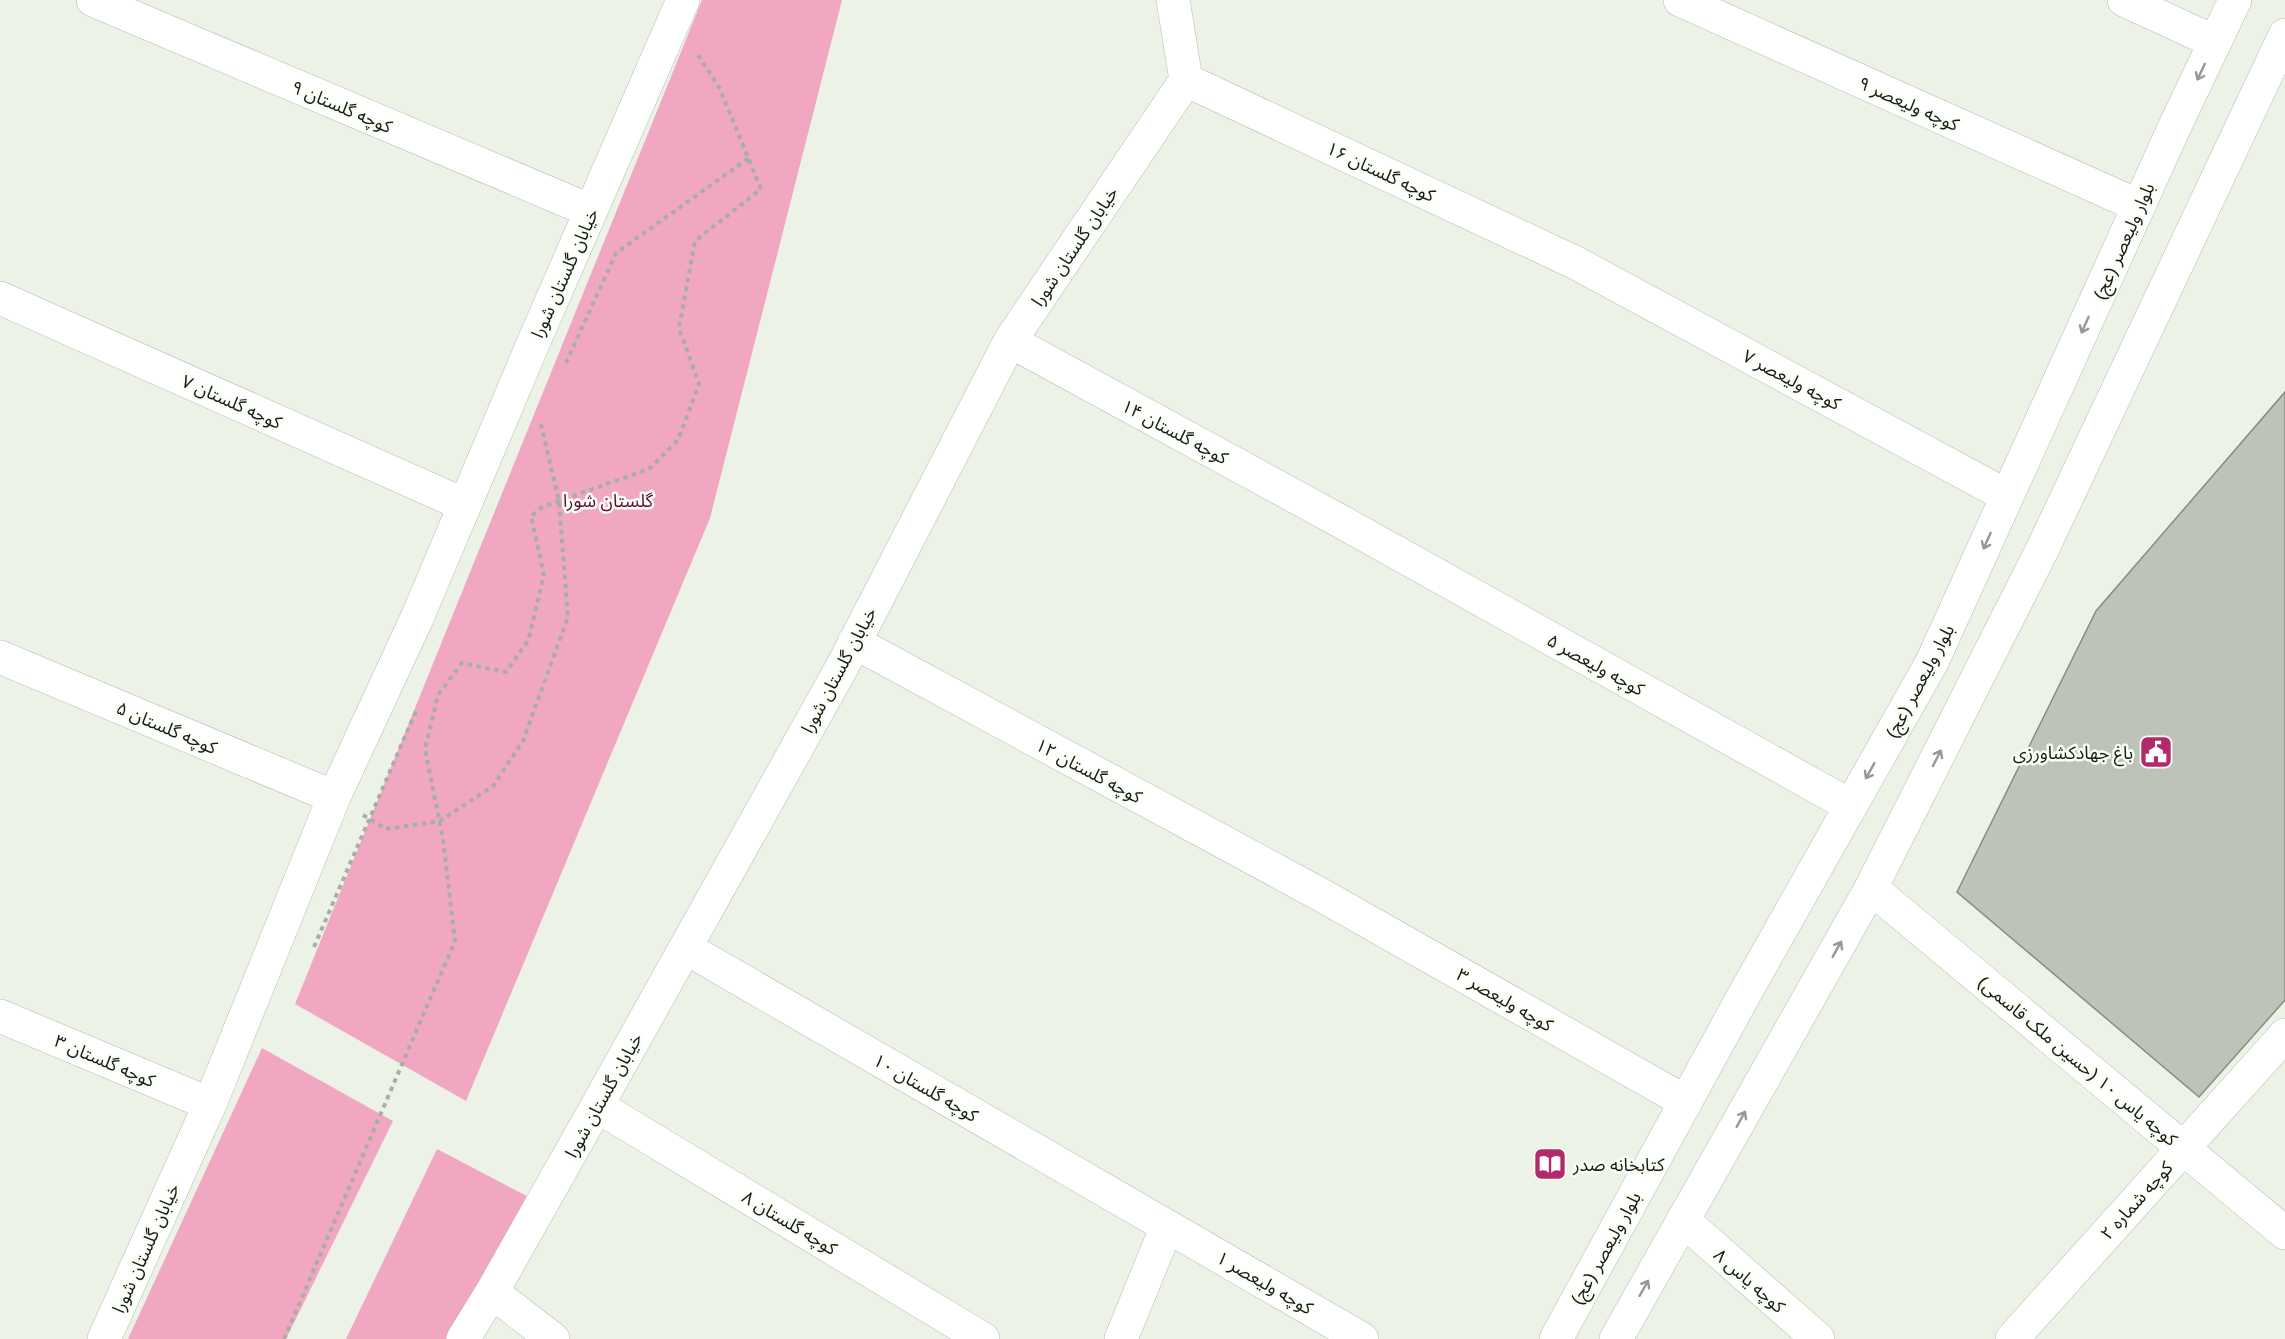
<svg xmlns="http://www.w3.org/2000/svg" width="2285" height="1339" font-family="'Golos Text','Noto Sans Arabic',sans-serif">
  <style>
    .green { fill: #f1a7c2 }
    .building { fill: #bdc3b8; stroke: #888d83; stroke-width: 1.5 }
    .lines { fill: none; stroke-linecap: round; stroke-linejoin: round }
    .minor-casing { stroke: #b7bcb2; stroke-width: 34 }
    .major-casing { stroke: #b7bcb2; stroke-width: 34 }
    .path { stroke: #a9aea4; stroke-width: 4; stroke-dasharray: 4.5 4.5; stroke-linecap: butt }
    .minor { stroke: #fff; stroke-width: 33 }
    .major { stroke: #fff; stroke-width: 33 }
    .oneway { stroke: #979896 }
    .labels { text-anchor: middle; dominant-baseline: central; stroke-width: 5; stroke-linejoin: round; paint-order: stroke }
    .street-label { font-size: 18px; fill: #181a16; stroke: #f9fff4 }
    .park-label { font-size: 18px; fill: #5e0934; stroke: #f9fff4 }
    .poi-label { font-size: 18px; fill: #181a16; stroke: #f9fff4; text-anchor: end }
  </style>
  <rect width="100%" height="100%" fill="#ecf2e6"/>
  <!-- green -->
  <path class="green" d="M702 0H842L710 518 466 1101 295 1004Z
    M262 1048 393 1121 286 1339H128Z
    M437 1149 542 1204 455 1339H346Z"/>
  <!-- building -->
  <path class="building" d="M2285 392V1000L2199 1097 1957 892 2096 611Z"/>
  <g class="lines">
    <defs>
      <path id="minor" d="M93 0 591 211
        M1680 0 2139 206
        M2124 0 2215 42
        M1186 80 1576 263 2007 496
        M0 298 465 505
        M1010 341 1340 521 1851 806
        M854 642 1325 897 1686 1102
        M0 657 334 797
        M1871 888 2285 1233
        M686 948 1362 1339
        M0 1016 210 1104
        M597 1106 983 1339
        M1683 1220 1818 1339
        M492 1292 553 1339
        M104 1339 210 1104 334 797 417 618 535 339 683 0
        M463 1339 492 1292 597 1106 842 667 1010 341 1186 80 1173 0
        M1121 1339 1167 1226
        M2012 1339 2285 1035"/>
      <path id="major" d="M1556 1339 1744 995 1932 662 2175 126 2235 0
        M1616 1339 1871 888 2043 548 2285 35"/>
    </defs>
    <!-- minor casing -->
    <use href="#minor" class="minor-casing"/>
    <!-- major casing -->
    <use href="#major" class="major-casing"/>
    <!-- path -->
    <path class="path" d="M566 363 616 253 749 158
      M363 815 386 829 440 821 493 786 523 741 568 617 559 501 540 421
      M314 947 417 709
      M284 1339 455 941 443 839 425 749 438 695 462 663 506 672 528 641 544 575 531 516 542 507 649 469 678 440 699 384 679 328 695 241 761 189 719 87 698 55"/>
    <!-- minor -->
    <use href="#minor" class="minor"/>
    <!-- major -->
    <use href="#major" class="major"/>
  </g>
  <!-- one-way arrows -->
  <defs><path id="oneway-shaft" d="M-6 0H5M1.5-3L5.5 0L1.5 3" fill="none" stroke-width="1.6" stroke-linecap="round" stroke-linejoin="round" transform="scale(1.5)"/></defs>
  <g class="oneway">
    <use href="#oneway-shaft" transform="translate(2201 72) rotate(115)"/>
    <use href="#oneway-shaft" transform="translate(2085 325) rotate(114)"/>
    <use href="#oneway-shaft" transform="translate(1987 541) rotate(114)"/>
    <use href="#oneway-shaft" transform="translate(1937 758) rotate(-63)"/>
    <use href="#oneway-shaft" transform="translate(1870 771) rotate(119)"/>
    <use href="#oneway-shaft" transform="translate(1837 949) rotate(-61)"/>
    <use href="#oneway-shaft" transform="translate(1741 1119) rotate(-61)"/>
    <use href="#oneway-shaft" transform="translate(1644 1288) rotate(-60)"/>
  </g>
  <!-- icons -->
  <defs>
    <symbol id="civic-square" viewBox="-11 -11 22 22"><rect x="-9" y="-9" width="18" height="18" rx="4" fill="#b22a6b" stroke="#f9fff4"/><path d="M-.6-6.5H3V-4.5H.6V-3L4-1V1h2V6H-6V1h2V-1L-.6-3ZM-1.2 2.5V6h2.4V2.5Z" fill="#fff"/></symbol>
    <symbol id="library-square" viewBox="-11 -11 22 22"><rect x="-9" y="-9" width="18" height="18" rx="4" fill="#b22a6b" stroke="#f9fff4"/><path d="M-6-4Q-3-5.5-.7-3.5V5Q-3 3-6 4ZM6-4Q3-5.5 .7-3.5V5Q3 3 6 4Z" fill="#fff"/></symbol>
  </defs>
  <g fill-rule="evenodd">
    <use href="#civic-square" x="2137" y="733" width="38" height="38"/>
    <use href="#library-square" x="1531" y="1145" width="38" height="38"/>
  </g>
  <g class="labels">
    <!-- street labels -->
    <g class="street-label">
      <text transform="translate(1909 103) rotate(24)">کوچه ولیعصر ۹</text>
      <text transform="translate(342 106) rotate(23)">کوچه گلستان ۹</text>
      <text transform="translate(1381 171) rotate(25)">کوچه گلستان ۱۶</text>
      <text transform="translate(2123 241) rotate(-66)">بلوار ولیعصر (عج)</text>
      <text transform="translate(1074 246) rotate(-56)">خیابان گلستان شورا</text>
      <text transform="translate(564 273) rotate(-66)">خیابان گلستان شورا</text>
      <text transform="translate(1792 379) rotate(28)">کوچه ولیعصر ۷</text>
      <text transform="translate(232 401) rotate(24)">کوچه گلستان ۷</text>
      <text transform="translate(1175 431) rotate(28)">کوچه گلستان ۱۴</text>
      <text transform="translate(1596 664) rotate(29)">کوچه ولیعصر ۵</text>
      <text transform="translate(838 670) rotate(-62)">خیابان گلستان شورا</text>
      <text transform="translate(1919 681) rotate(-62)">بلوار ولیعصر (عج)</text>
      <text transform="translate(167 727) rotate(23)">کوچه گلستان ۵</text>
      <text transform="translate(1089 770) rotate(28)">کوچه گلستان ۱۲</text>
      <text transform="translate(1505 999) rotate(30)">کوچه ولیعصر ۳</text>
      <text transform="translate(105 1060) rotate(23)">کوچه گلستان ۳</text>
      <text transform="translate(2078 1060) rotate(40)">کوچه یاس ۱۰ (حسین ملک قاسمی)</text>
      <text transform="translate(926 1087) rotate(30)">کوچه گلستان ۱۰</text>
      <text transform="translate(603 1095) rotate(-61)">خیابان گلستان شورا</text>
      <text transform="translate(2136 1200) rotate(-48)">کوچه شماره ۲</text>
      <text transform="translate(790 1222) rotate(31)">کوچه گلستان ۸</text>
      <text transform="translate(145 1248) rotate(-66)">خیابان گلستان شورا</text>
      <text transform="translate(1605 1248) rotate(-61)">بلوار ولیعصر (عج)</text>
      <text transform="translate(1750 1280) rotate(41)">کوچه یاس ۸</text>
      <text transform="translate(1265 1282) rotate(30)">کوچه ولیعصر ۱</text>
    </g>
    <!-- park labels -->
    <g class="park-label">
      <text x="608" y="500">گلستان شورا</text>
    </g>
    <!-- poi labels -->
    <g class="poi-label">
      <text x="2133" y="752">باغ جهادکشاورزی</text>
      <text x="1573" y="1164" text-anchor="start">کتابخانه صدر</text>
    </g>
  </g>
</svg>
